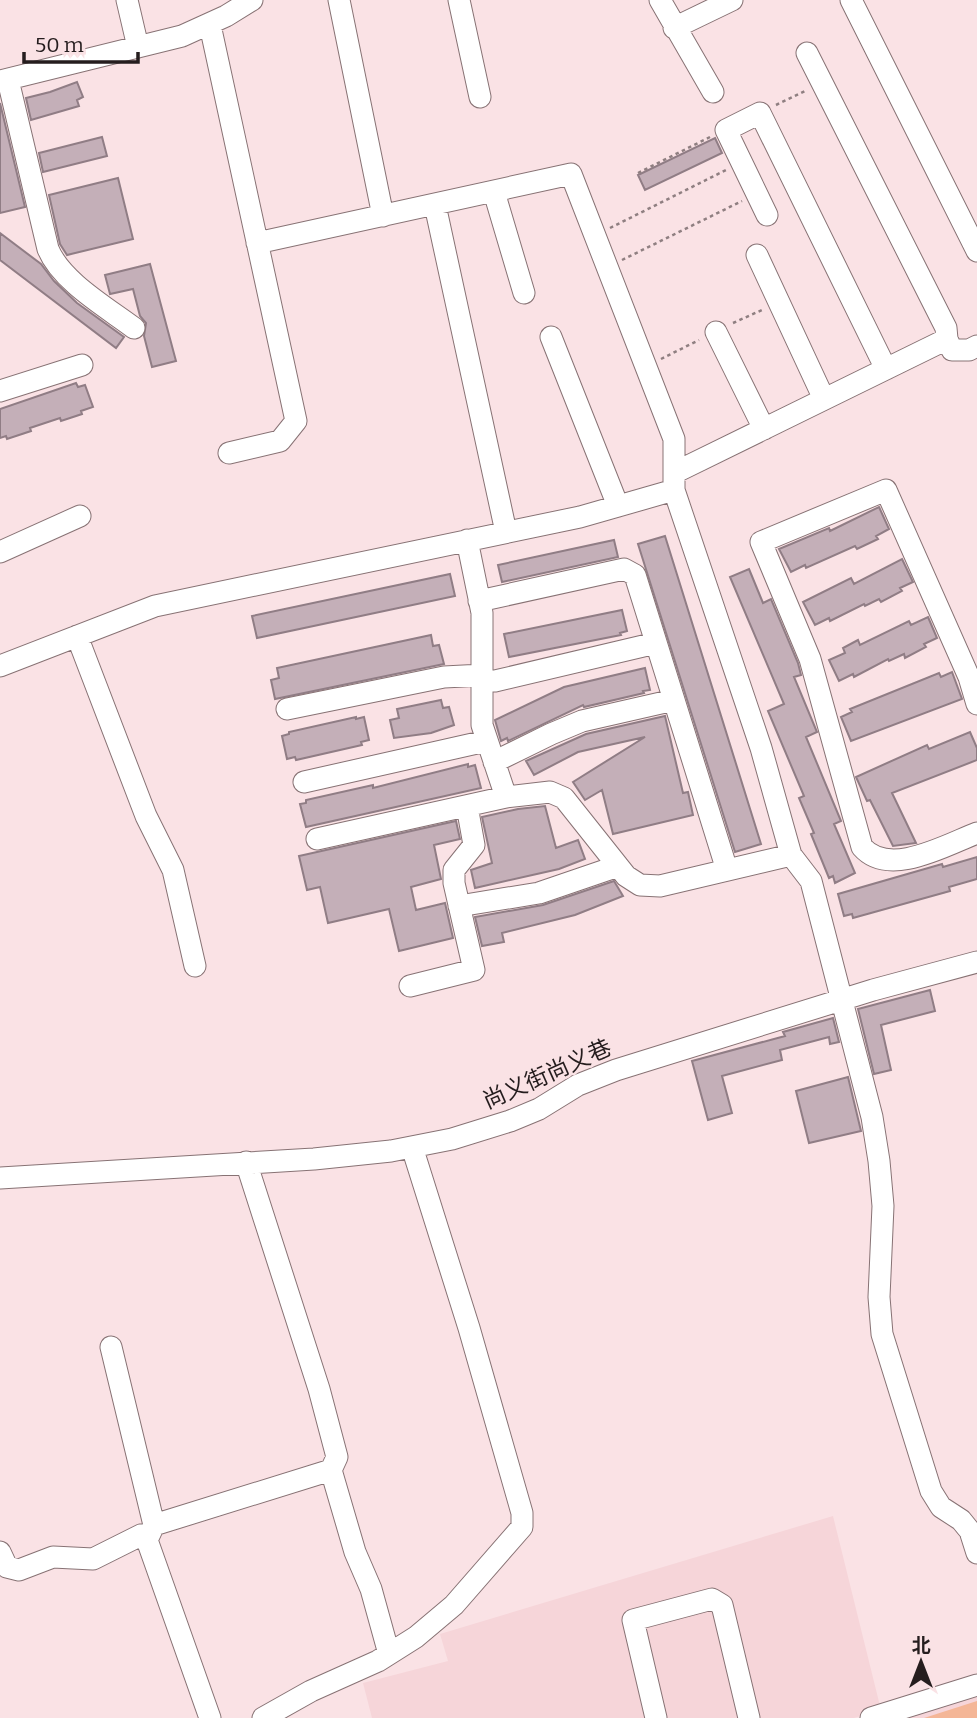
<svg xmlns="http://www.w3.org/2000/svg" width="977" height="1718" font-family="Bitter,'Noto Sans SC',serif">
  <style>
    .built { fill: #f6d5d9 }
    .green { fill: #f4b697 }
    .building { fill: #c4afb8; stroke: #907d85; stroke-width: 2 }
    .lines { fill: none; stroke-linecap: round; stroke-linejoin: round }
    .minor-casing { stroke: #877274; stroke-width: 23 }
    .path { stroke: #8f7f81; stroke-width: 2.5; stroke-dasharray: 3.5 3.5; stroke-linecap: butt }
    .minor { stroke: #fff; stroke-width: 21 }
    .labels { text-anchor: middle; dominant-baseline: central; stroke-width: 5; stroke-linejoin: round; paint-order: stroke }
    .street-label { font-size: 23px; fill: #251d1e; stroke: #fae2e5 }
  </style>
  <rect width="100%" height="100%" fill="#fae2e5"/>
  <!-- built -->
  <path class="built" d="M833 1516 881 1710 854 1718H372L363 1683 448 1661 440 1634Z
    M977 1693V1718H902Z"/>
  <!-- green -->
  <path class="green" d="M977 1701V1718H924Z"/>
  <!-- building -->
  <path class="building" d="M77 82 83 97 77 100 79 106 31 120 26 98 50 92Z
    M0 103 25 207 0 213Z
    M102 137 107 156 43 172 39 153Z
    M715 138 722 153 645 190 638 175Z
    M118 178 133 239 67 255 60 244 49 195Z
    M0 233 41 264 54 281 77 303 124 337 116 348 0 260Z
    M150 264 176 361 152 367 144 336 146 323 140 316 133 289 110 294 105 275Z
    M76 383 78 387 85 385 93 407 81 411 82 414 61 421 60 418 30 428 31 431 7 439 6 436 0 438V409Z
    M879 507 889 529 876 536 878 539 857 549 855 546 806 568 805 565 791 572 779 549 829 528 830 531Z
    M665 536 761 844 735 852 638 544Z
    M614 540 618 557 502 582 498 565Z
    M902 559 913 582 900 588 902 591 881 602 879 599 865 606 864 604 830 621 829 618 815 625 803 602 851 578 854 584Z
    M749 569 763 603 771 599 798 663 801 675 794 677 817 732 806 737 841 821 834 824 855 873 835 883 833 876 829 878 811 834 814 833 799 798 804 796 768 711 784 704 730 577Z
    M450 574 455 596 257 638 252 616Z
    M622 610 627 631 620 633 621 635 509 657 504 634Z
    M928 617 937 638 924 644 926 647 905 658 904 654 889 661 888 659 854 677 853 674 839 681 829 660 845 653 843 648 858 640 860 645 909 621 911 625Z
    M431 635 433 646 439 645 444 664 275 699 271 680 279 678 277 668Z
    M645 668 650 690 643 691 644 693 584 707 583 705 508 741 507 738 501 741 495 720 564 687Z
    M952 672 962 699 851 741 841 717 852 712 850 709 939 673 941 677Z
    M441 700 443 708 449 707 454 725 431 733 394 738 390 720 399 718 397 709Z
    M665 716 683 793 688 792 693 815 613 834 602 790 585 800 573 782 645 737 578 752 534 775 526 761 586 734Z
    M356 717V719L364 717 369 740 361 742 362 745 296 760 295 757 287 759 282 736 289 734V732Z
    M970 732 977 748V760L892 793 916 843 893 846 870 800 867 801 856 777 927 745 929 749Z
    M468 764V767L475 765 481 788 306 827 300 804 306 803V800L373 785V788Z
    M545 806 556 848 578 840 585 859 559 869 475 888 471 870 492 863 482 817 518 809Z
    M456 821 460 839 434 845 441 879 411 887 416 910 445 903 453 938 399 951 389 909 328 923 320 887 307 890 299 856Z
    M977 857V879L949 887 950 891 853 918 852 914 844 916 838 894 942 864 943 867Z
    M614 881 623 896 575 915 502 933 504 942 482 946 475 917 543 905Z
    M930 990 935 1011 881 1025 891 1070 874 1074 858 1009Z
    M833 1018 839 1042 830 1044 829 1037 780 1050 782 1060 722 1076 732 1113 708 1120 692 1061 785 1036 783 1032Z
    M848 1077 861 1131 809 1143 796 1091Z"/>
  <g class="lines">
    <defs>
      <path id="minor" d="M127 0 138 47
        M339 0 383 216
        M459 0 480 97
        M660 0 713 92
        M851 0 977 251
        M210 25 296 421 280 441 229 453
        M674 28 732 0
        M807 53 946 328 947 339
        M8 80 48 249C61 281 106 307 134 328
        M0 81 182 36 226 16 252 0
        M494 192 524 293
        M435 205 506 532
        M767 215 726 130 760 113 886 369
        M257 243 571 174 674 439V490L761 748 791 855 811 881 872 1117 879 1161 883 1206 879 1297 882 1334 931 1491 941 1507 961 1520 970 1531 977 1553
        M757 255 824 399
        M716 332 764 429
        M551 337 618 506
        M0 391 82 365
        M674 473 947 339 952 350H969L977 346
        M467 540 482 613V725L506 797
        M0 552 80 516
        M479 601 624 569 635 575 727 870
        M77 636 146 816 173 870 195 966
        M0 666 155 606 580 517 674 490
        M483 681H495L656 643
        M977 704 969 677 886 490 761 542 810 659 862 847C889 878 946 845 977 833
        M287 709 444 677 483 675
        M494 762 551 734 582 721 674 700
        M304 782 486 741
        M317 839 506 797 550 792 564 798 626 876 640 885 660 886 791 855
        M459 906 539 893 618 866
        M410 986 474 970 454 883V870L474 845 467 806
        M0 1178 314 1159 391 1151 452 1139 510 1121 539 1109 578 1085 616 1070 873 990 977 962
        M111 1347 154 1525
        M331 1470 355 1552 371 1589 389 1654
        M0 1552 7 1567 19 1570 53 1557 93 1559 141 1535 148 1534
        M210 1718 147 1540 154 1525 331 1470 337 1457 319 1389 246 1162
        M263 1718 311 1691 378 1661 416 1637 454 1605 522 1527V1513L469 1328 412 1147
        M656 1718 633 1620 712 1599 722 1605 749 1718
        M871 1718 977 1685"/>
    </defs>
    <!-- minor casing -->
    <use href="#minor" class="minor-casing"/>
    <!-- path -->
    <path class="path" d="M776 105 807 90
      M638 173 710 137
      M610 228 726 170
      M622 260 742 201
      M733 323 762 310
      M661 359 699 340"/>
    <!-- minor -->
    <use href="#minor" class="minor"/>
  </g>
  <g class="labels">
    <!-- street labels -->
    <g class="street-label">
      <text transform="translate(547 1074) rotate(-24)">尚义街尚义巷</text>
    </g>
  </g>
  <!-- north arrow -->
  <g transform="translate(921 1662)" stroke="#fae2e5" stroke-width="5" paint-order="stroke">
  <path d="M0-5L12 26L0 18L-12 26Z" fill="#251d1e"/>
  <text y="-10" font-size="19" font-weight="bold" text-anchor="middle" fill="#251d1e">北</text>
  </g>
  <!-- scale -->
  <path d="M24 52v10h114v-10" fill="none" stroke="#251d1e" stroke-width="3.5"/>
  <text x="35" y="52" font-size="21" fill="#251d1e" stroke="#fae2e5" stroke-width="5" paint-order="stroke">50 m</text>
</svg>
